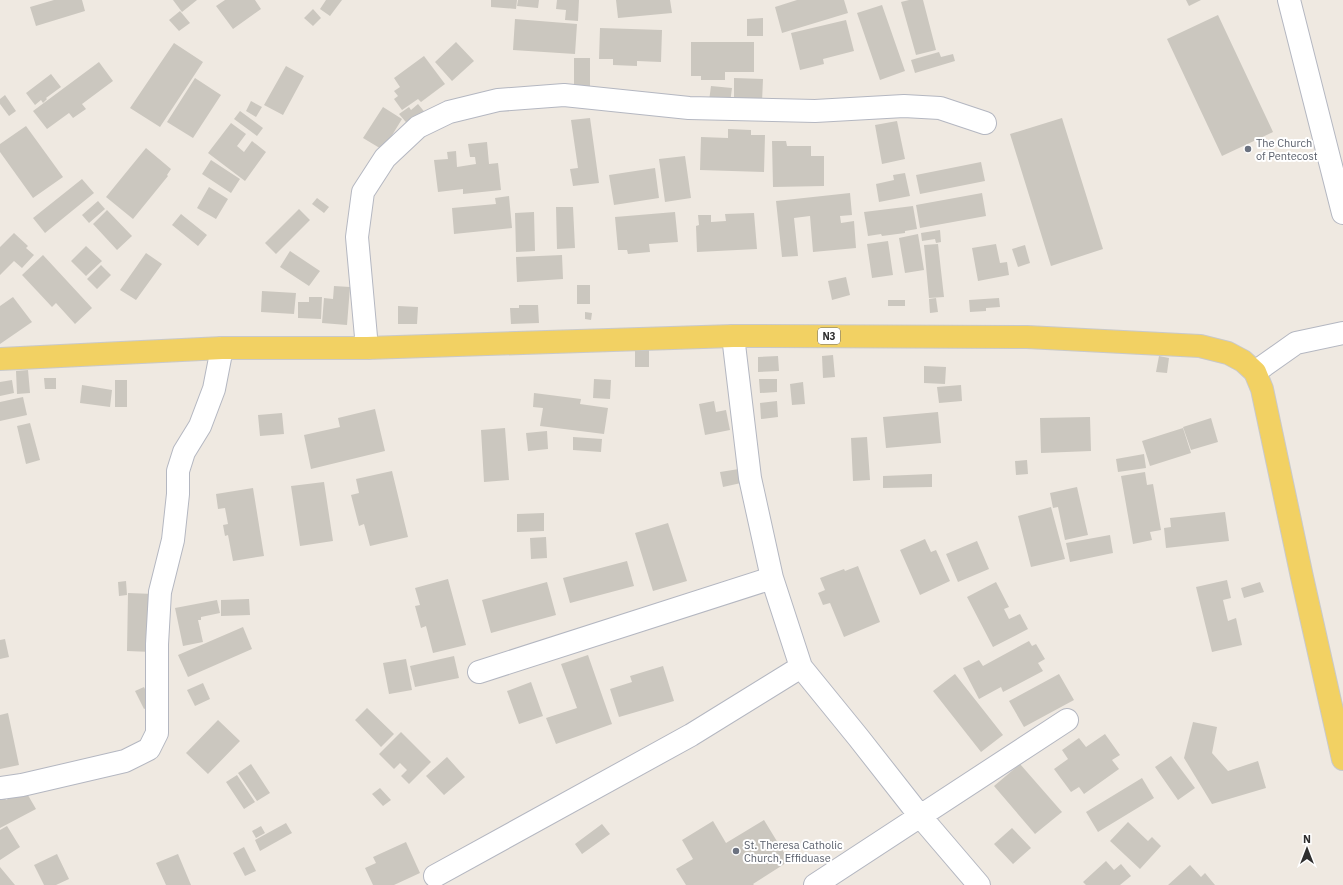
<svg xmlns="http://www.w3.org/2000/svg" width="1343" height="885" font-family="'IBM Plex Sans',sans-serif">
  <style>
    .building { fill: #cbc7bf }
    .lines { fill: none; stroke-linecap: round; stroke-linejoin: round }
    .minor-casing { stroke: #b4b7c1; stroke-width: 24 }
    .major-casing { stroke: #c9c9c9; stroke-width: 24 }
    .minor { stroke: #fff; stroke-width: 22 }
    .major { stroke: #f2d163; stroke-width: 22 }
    .worship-dot { fill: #6b7280; stroke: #fff; stroke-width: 1.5 }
    .labels { text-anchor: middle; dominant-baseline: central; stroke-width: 4; stroke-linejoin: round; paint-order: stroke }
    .shield { fill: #fff; stroke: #6d6d6d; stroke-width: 1 }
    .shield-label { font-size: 10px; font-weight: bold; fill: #2e2e2e }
    .worship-label { font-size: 11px; fill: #5b616d; stroke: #fff; text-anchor: start }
  </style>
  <rect width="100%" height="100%" fill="#efe9e1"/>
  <!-- building -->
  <path class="building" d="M54 0H82L85 11 36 26 30 7Z
    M173 0H197L182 12Z
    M225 0H255L261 9 233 29 216 6Z
    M326 0H342L330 16 320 9Z
    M491 0H517L516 9 491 7Z
    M518 0H539L538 8 517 6Z
    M557 0H579L578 21 565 20 566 10 556 9Z
    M616 0H670L672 13 618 18Z
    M797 0H844L848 13 782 33 775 7Z
    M909 0H923L936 50 916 55 901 2Z
    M1186 0H1201L1189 6Z
    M882 5 905 71 880 80 857 13Z
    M313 9 321 18 313 26 304 18Z
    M180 11 190 23 179 31 169 20Z
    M1218 15 1273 132 1222 156 1167 39Z
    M763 18V36H747V19Z
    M515 19 577 24 575 54 513 50Z
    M846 20 854 51 823 59 824 64 800 70 791 33Z
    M600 28 662 30 661 62 637 61V66L613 65V59H599Z
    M456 42 474 61 452 81 435 62Z
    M691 42H754V72H725V80H701V76H691Z
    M174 43 203 62 160 127 130 108Z
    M939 52 941 57 953 54 955 61 915 73 911 60Z
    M424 56 445 84 421 102 418 99 402 110 394 99 398 96 394 91 400 87 394 78Z
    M574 58H590V86H574Z
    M99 62 113 81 82 104 86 109 73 118 69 113 47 129 33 111Z
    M286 66 304 76 283 115 264 105Z
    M51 74 61 87 46 98 47 99 43 103 41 100 35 105 26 93Z
    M195 78 221 95 193 138 167 122Z
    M734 78 763 79 762 102 734 101Z
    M711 86 732 88 730 103 709 101Z
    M5 95 16 111 9 116 0 104V99Z
    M251 101 262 107 256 117 246 111Z
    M418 104 427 115 411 128 399 114 409 107 411 110Z
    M383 107 402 119 383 150 363 138Z
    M240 111 263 128 257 136 234 119Z
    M590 118 599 183 573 186 570 169 578 168 571 120Z
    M1062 118 1103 249 1051 266 1010 134Z
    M897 121 905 159 882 164 875 125Z
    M231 123 246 134 237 146 244 152 252 141 266 152 245 181 208 153Z
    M26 126 63 177 33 198 0 152V144Z
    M728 129 751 130V135H765L764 172 700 170 701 137 728 138Z
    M772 141H786L787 146H811V156H824V186L773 187Z
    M487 142 489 164 498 163 501 190 463 194V189L438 192 434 160 448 159 447 152 456 151 457 167 476 164 475 157H470L468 144Z
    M146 148 171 169 167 175 168 176 133 219 106 197Z
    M685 156 691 198 665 202 659 159Z
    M211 160 240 179 231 193 202 174Z
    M981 162 985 181 920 194 916 175Z
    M655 168 659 198 614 205 609 175Z
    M905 173 910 196 879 202 876 184 894 180 893 175Z
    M82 179 94 193 45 233 33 218Z
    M209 187 228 199 216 219 197 208Z
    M850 193 852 215 840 216 841 223 854 221 856 248 813 252 810 216 794 218 798 256 782 257 776 201Z
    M982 193 986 216 920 228 916 205Z
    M509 196 512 228 454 234 452 208 496 204 495 198Z
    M317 198 329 207 324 213 312 204Z
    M98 201 105 209 89 223 82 215Z
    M913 206 917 229 905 231V233L882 236 881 234 868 236 864 212Z
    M556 207H573L575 248 557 249Z
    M299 209 310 220 276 254 265 243Z
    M107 210 132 236 117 250 93 224Z
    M534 212 535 251 516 252 515 213Z
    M675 212 678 242 649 244 650 252 628 254 627 250H618L615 217Z
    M754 213 757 249 697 252 696 226 699 225 698 215H711V222L726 221 725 214Z
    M181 214 207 235 198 246 172 225Z
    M940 230 941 242 936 243 935 239 922 241 921 233Z
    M14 233 28 246 26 248 34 255 22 268 14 261 0 275V247Z
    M918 234 924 270 905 273 899 238Z
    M888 241 893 275 872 278 867 244Z
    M938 244 944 297 929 298 924 245Z
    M996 244 1000 263 1007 262 1009 275 978 281 972 248Z
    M1025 245 1030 263 1018 267 1012 249Z
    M86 246 102 261 86 276 71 261Z
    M290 251 320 271 309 286 280 267Z
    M146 253 162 264 136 300 120 290Z
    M43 255 92 308 75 324 56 303 52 307 22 275Z
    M562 255 563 279 517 282 516 257Z
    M101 265 111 275 97 289 87 279Z
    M846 277 850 295 832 300 828 281Z
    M577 285H590V304H577Z
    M334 286 350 287 347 325 322 323 324 298 333 299Z
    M262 291 296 293 294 314 261 312Z
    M13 297 32 322 0 344V306Z
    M309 297H322L321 319 298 318V302H309Z
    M936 298 938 312 930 313 929 299Z
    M999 298 1000 307 986 308V311L970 312 969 300Z
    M888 300H905V306H888Z
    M519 305H538L539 323 511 324 510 308H519Z
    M398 306 418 307 417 324H398Z
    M585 312 592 313 591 320 585 319Z
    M649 346V367H635V347Z
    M833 355 835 377 823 378 822 356Z
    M778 356 779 371 758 372V357Z
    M1159 356 1169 358 1167 373 1156 372Z
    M924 366 946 367 945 384 924 383Z
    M28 370 30 393 17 394 16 371Z
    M44 378H56V389H45Z
    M594 379 611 380 610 399 593 398Z
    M759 379H777V392L760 393Z
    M12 380 14 393 0 396V382Z
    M115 380H127V407H115Z
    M803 382 805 404 792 405 790 384Z
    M82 385 112 390 110 407 80 403Z
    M961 385 962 401 939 403 937 387Z
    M534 393 581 399 580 404 608 408 604 434 540 426 543 408 533 407Z
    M23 397 27 415 0 421V402Z
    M714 401 716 412 726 410 730 430 705 435 699 404Z
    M777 401 778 417 761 419 760 403Z
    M375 409 385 451 311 469 304 435 340 427 338 418Z
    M938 412 941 443 886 448 883 417Z
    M282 413 284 434 260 436 258 415Z
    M1090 417 1091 451 1041 453 1040 418Z
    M1211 418 1218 442 1191 450 1183 427Z
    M30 423 40 460 26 464 17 426Z
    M505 428 509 480 484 482 481 430Z
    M1183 428 1191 453 1150 466 1142 441Z
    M547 431 548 449 528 451 526 433Z
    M573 437 602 439 601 452 573 450Z
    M867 437 870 480 853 481 851 438Z
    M1144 454 1146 468 1118 472 1116 459Z
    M1027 460 1028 474 1016 475 1015 461Z
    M739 469 741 483 723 487 720 472Z
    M392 471 408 537 370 546 364 524 359 526 351 495 359 493 356 479Z
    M1145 472 1147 485 1153 484 1161 530 1150 532 1152 540 1133 544 1121 476Z
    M932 474V487L883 488V476Z
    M324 482 333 541 300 546 291 486Z
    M1077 487 1088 535 1065 540 1058 507 1053 508 1050 493Z
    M253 488 264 556 233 561 228 535 225 536 223 525 228 524 225 508 218 509 216 494Z
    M1051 507 1065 559 1031 567 1018 516Z
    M1225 512 1229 541 1166 548 1164 528 1171 527 1170 518Z
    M544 513V531L517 532V514Z
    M668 523 687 581 653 591 635 533Z
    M1110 535 1113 553 1070 562 1066 543Z
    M546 537 547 558 531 559 530 538Z
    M925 539 931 552 936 550 950 581 920 595 900 550Z
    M977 541 989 569 958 582 946 554Z
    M627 561 634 586 570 603 563 578Z
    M858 566 880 622 844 637 830 603 823 605 818 593 825 590 820 578 844 569 845 571Z
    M448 579 466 645 433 653 426 626 421 628 415 606 420 605 415 588Z
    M1227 580 1231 598 1223 600 1228 621 1236 618 1242 645 1212 652 1196 587Z
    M126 581 127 595 119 596 118 582Z
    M547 582 556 615 491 633 482 600Z
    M996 582 1009 607 1004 609 1009 619 1020 614 1028 629 993 647 967 597Z
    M1260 582 1264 592 1244 598 1241 588Z
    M128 593 154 594 152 652 127 651Z
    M249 599 250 615 221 616V600Z
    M217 600 220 613 201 617V620H198L203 642 183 646 175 608Z
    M243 627 252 649 188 677 178 655Z
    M5 639 9 657 0 659V640Z
    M1029 641 1032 646 1036 644 1045 659 1038 663 1043 671 1003 692 1001 687 979 699 963 668 979 660 983 666Z
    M588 655 612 724 556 744 546 718 577 708 561 664Z
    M454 656 459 678 415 687 410 666Z
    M406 659 412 690 389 694 383 663Z
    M663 666 674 701 619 717 610 689 632 682 630 676Z
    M955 674 1003 735 981 752 933 691Z
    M1059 674 1074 700 1024 727 1009 701Z
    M531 682 543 716 519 724 507 691Z
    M203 683 210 699 195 706 187 690Z
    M144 687 153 705 144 709 135 691Z
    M367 708 394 734 381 747 355 720Z
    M8 713 19 765 0 769V715Z
    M218 720 240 741 208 774 186 753Z
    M1193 722 1217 727 1212 753 1228 771 1258 761 1266 788 1212 804 1184 758Z
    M401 732 431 762 409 784 401 776 407 770 400 763 394 769 379 754Z
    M1105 734 1120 755 1112 760 1119 769 1084 794 1079 787 1071 792 1054 769 1068 759 1062 750 1079 738 1086 747Z
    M1171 756 1195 788 1178 800 1155 767Z
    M447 757 465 777 444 795 426 776Z
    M251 764 270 793 257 801 238 773Z
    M1020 764 1062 812 1035 834 994 786Z
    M237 775 255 802 244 809 226 782Z
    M1142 778 1154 798 1098 832 1086 812Z
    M380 788 391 800 383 806 372 794Z
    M25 790 36 809 0 828V794L3 793 6 800Z
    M764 820 789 861 753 884 754 885H686L676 869 693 859 682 840 713 821 726 843Z
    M1128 822 1148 841 1152 837 1161 846 1140 869 1110 841Z
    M286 823 292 833 260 851 255 840Z
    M602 824 610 834 582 854 575 844Z
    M7 826 20 847 0 860V830Z
    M261 826 265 833 256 838 252 831Z
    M1012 828 1031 848 1013 864 994 844Z
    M406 842 420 873 394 885H373L365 868 376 863 373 857Z
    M244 847 256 871 245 876 233 853Z
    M57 854 69 879 56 885H44L34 865Z
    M178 854 191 885H166L156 863Z
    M1106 861 1114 870 1121 864 1131 876 1120 885H1086L1083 882Z
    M1190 865 1201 877 1205 873 1215 885H1168Z
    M0 867 15 885H0Z"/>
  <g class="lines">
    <defs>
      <path id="minor" d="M1289 0 1343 213
        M733 336 750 478 772 578 801 667 858 737 920 816 979 885
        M367 348 357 237 363 192 385 158 418 127 449 112 498 100 564 95 689 108 815 111 904 106 940 108 985 123
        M1255 372 1296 343 1343 333
        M479 672 772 578
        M0 788 22 785 125 761 149 749 157 733V644L160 592 173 540 178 494V471L184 452 200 426 214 389 222 348
        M435 876 691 735 801 667
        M815 885 1067 720"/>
      <path id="major" d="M0 359 222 348H367L733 336 1027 337 1200 346 1228 353 1243 361 1255 372 1262 389 1302 577 1343 759"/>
    </defs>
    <!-- minor casing -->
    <use href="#minor" class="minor-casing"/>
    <!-- major casing -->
    <use href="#major" class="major-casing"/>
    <!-- minor -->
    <use href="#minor" class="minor"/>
    <!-- major -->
    <use href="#major" class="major"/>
  </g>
  <!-- markers -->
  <g class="worship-dot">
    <circle cx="1248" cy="149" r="4"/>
    <circle cx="736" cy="851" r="4"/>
  </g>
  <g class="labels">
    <!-- shield labels -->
    <rect class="shield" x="818" y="328" width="22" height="16" rx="3"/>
    <g class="shield-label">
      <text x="829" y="336">N3</text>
    </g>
    <!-- worship labels -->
    <g class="worship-label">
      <text x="1256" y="143">The Church<tspan x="1256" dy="13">of Pentecost</tspan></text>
      <text x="744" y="845">St. Theresa Catholic<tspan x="744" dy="13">Church, Effiduase</tspan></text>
    </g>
  </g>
  <!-- north arrow -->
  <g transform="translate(1307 849)" stroke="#ffffff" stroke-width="3" paint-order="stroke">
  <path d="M0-3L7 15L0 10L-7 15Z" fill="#2e2e2e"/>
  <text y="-6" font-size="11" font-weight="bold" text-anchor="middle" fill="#2e2e2e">N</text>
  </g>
</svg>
